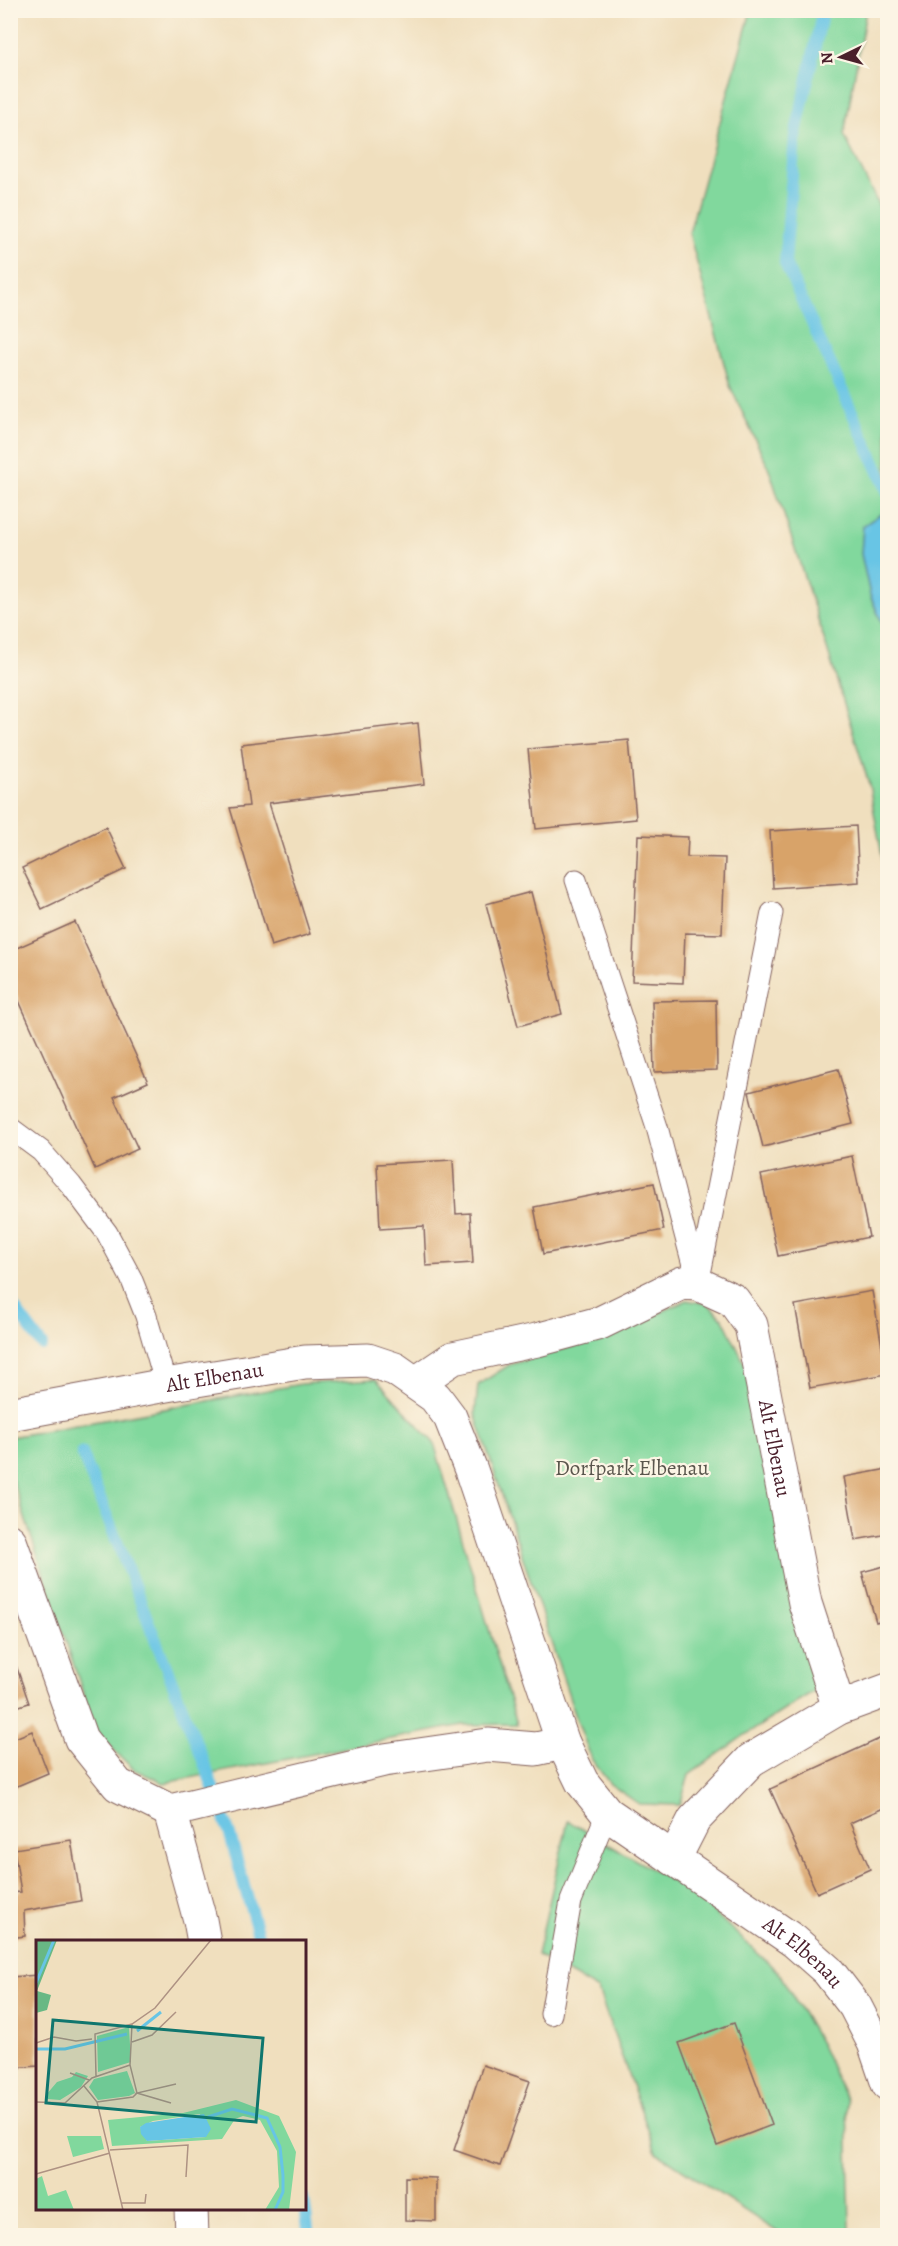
<svg xmlns="http://www.w3.org/2000/svg" width="898" height="2246" font-family="Alegreya,serif">
  <style>
    .green { fill: #81d89d; stroke: #667c64; stroke-width: 1.5 }
    .water { fill: #67c5e5; stroke: #587288; stroke-width: 1.5 }
    .lines { fill: none; stroke-linecap: round; stroke-linejoin: round }
    .stream { stroke: #67c5e5; stroke-width: 12 }
    .building { fill: #d8a369 }
    .service-casing { stroke: #84625e; stroke-width: 23 }
    .minor-casing { stroke: #84625e; stroke-width: 35 }
    .tertiary-casing { stroke: #84625e; stroke-width: 35 }
    .service { stroke: #fff; stroke-width: 21 }
    .minor { stroke: #fff; stroke-width: 33 }
    .tertiary { stroke: #fff; stroke-width: 33 }
    .labels { text-anchor: middle; dominant-baseline: central; stroke-width: 4.5; stroke-linejoin: round; paint-order: stroke }
    .street-label { font-size: 21px; fill: #4a1f2b; stroke: #fcf5e5 }
    .park-label { font-size: 21px; fill: #5a564d; stroke: #fcf5e5 }
    .inset-river { fill: none; stroke: #67c5e5; stroke-width: 3 }
    .inset-road { fill: none; stroke: #ae9283; stroke-width: 1.5 }
    .view { fill: #0f766e; fill-opacity: 0.15; stroke: #0f766e; stroke-width: 3 }
    .inset-edge { fill: none; stroke: #4a1f2b; stroke-width: 3 }
  </style>
  <rect width="100%" height="100%" fill="#fcf5e5"/>
  <filter id="ink" filterUnits="userSpaceOnUse"><feTurbulence type="fractalNoise" baseFrequency=".0167" numOctaves="2"/><feDisplacementMap in="SourceGraphic" scale="12" xChannelSelector="R" yChannelSelector="G"/><feConvolveMatrix kernelMatrix="1 2 1 2 8 2 1 2 1" color-interpolation-filters="sRGB"/></filter>
  <filter id="wash" filterUnits="userSpaceOnUse"><feTurbulence type="fractalNoise" baseFrequency=".008" numOctaves="4" result="noise"/><feDisplacementMap in="SourceGraphic" scale="24" xChannelSelector="R" yChannelSelector="G"/><feGaussianBlur stdDeviation="1.35" result="paint"/><feColorMatrix in="noise" values="0 0 0 0 0 0 0 0 0 0 0 0 0 0 0 0 0 1.4 0 .05"/><feComposite in="paint" operator="in"/></filter>
  <g filter="url(#wash)">
    <rect width="100%" height="100%" fill="#f0dfbe"/>
    <!-- green -->
    <path class="green" d="M751 11H866L844 135 887 222V510L864 526 870 595 887 634V884L869 784 815 610 769 469 730 386 689 233Z
      M687 1300 708 1304 723 1319 745 1364 815 1681 814 1691 745 1735 689 1775 680 1805 639 1804 610 1784 592 1760 578 1723 475 1414 478 1385 509 1365 612 1335Z
      M376 1379 434 1443 517 1724 463 1725 164 1783 133 1769 96 1732 11 1476V1437L301 1384Z
      M568 1821 693 1893 779 1973 821 2045 847 2101 850 2230 839 2235H782L656 2152 598 1990 537 1955Z"/>
    <!-- water -->
    <path class="water" d="M887 510V634L870 595 861 554 863 526Z"/>
    <g class="lines">
      <!-- stream -->
      <path class="stream" d="M823 10 795 137 785 263 888 492
        M10 1302 42 1345
        M82 1453 206 1768 230 1835 260 1942
        M304 2199 309 2236"/>
    </g>
    <g id="blocks">
      <!-- building -->
      <path class="building" d="M418 723 424 784 269 803 310 934 271 946 230 808 249 806 241 744Z
        M629 740 636 819 536 829 528 749Z
        M856 826 859 882 773 888 770 831Z
        M106 827 126 869 42 909 22 868Z
        M638 835 688 837 687 857 725 858 722 934 685 933 683 983 632 981Z
        M531 892 562 1014 518 1026 486 904Z
        M75 922 148 1082 114 1097 138 1149 95 1169 10 981V951Z
        M716 1000 717 1070 654 1072 652 1001Z
        M838 1069 853 1124 763 1147 749 1092Z
        M852 1156 869 1237 778 1256 761 1175Z
        M453 1160 456 1214 470 1213 473 1263 426 1266 424 1226 380 1229 377 1164Z
        M654 1183 664 1230 543 1254 534 1207Z
        M872 1291 887 1374 810 1388 795 1305Z
        M888 1469V1534L855 1540 844 1477Z
        M888 1565V1619L876 1622 862 1572Z
        M10 1648 29 1703 10 1709Z
        M32 1731 48 1773 10 1789V1740Z
        M888 1735V1806L850 1823 870 1869 817 1893 770 1789Z
        M71 1840 81 1901 24 1911 25 1936 10 1938V1893L21 1892 14 1849Z
        M38 1975V2066L10 2068V1977Z
        M734 2023 772 2125 717 2146 679 2043Z
        M483 2065 530 2081 500 2166 454 2150Z
        M405 2177 436 2178V2221L405 2220Z"/>
    </g>
  </g>
  <g filter="url(#ink)">
    <use href="#blocks" fill-opacity="0" stroke="#84625e" stroke-width="1.5"/>
    <g class="lines">
      <defs>
        <path id="service" d="M576 880 657 1127 698 1284 772 913
          M10 1128 41 1151 71 1185 107 1233 131 1278 146 1316 166 1385
          M551 2014 571 1901 607 1813"/>
        <g id="minor">
          <path id="s1" d="M416 1383 453 1358 537 1340 600 1323 682 1283 698 1284 733 1300 751 1325 805 1603 839 1708"/>
          <path d="M10 1541 81 1739 118 1785 170 1811 384 1760 488 1745 536 1749 563 1743"/>
          <path d="M170 1811 200 1920 204 1942"/>
          <path d="M674 1859 694 1820 751 1760 839 1708 888 1690"/>
          <path d="M191 2208 192 2236"/>
        </g>
        <g id="tertiary">
          <path id="s2" d="M10 1412 15 1413 166 1385 305 1362 368 1360 395 1369 435 1397 450 1417 471 1470 563 1743 582 1782 607 1813 794 1941 828 1971 855 2006 874 2043 888 2084"/>
        </g>
      </defs>
      <!-- service casing -->
      <use href="#service" class="service-casing"/>
      <!-- minor casing -->
      <use href="#minor" class="minor-casing"/>
      <!-- tertiary casing -->
      <use href="#tertiary" class="tertiary-casing"/>
      <!-- service -->
      <use href="#service" class="service"/>
      <!-- minor -->
      <use href="#minor" class="minor"/>
      <!-- tertiary -->
      <use href="#tertiary" class="tertiary"/>
    </g>
  </g>
  <g class="labels">
    <!-- street labels -->
    <g class="street-label">
      <text stroke="none"><textPath href="#s2" startOffset="208">Alt Elbenau</textPath></text>
      <text stroke="none"><textPath href="#s1" startOffset="498">Alt Elbenau</textPath></text>
      <text stroke="none"><textPath href="#s2" startOffset="1134">Alt Elbenau</textPath></text>
    </g>
    <!-- park labels -->
    <g class="park-label">
      <text x="632" y="1468">Dorfpark Elbenau</text>
    </g>
  </g>
  <!-- overview -->
  <g transform="translate(36 1940)">
    <rect width="270" height="270" fill="#f0dfbe"/>
    <path d="M93 87 95 122 62 132 61 96ZM91 131 99 153 93 156 62 160 53 147 58 139ZM40 132 52 136 45 147 24 160 12 159 10 155 21 142 36 137ZM200 160 243 176 260 212 253 270H229L243 247 241 211 224 180 207 176 199 179 186 199 76 206 72 180 147 173ZM164 174 170 197 111 201 104 187 117 181ZM31 196H65L68 209 37 217ZM6 236 12 256 30 250 38 270H0V239Z" fill="#81d89d" fill-rule="evenodd"/>
    <path d="M0 0H21L1 51 15 55 11 70 0 73Z" fill="#68b884"/>
    <path d="M168 174 175 189 170 197 111 201 105 194 104 187 110 183Z" fill="#67c5e5"/>
    <path class="inset-river" d="M0 43 18 0M101 91 125 72M0 109H29L91 94M172 177 196 169 231 178 244 207 247 235V252L239 270"/>
    <path class="inset-road" d="M96 102 116 95 140 72M0 103 18 97 40 101 56 99M34 133 53 140M60 136 59 94 96 84 119 68 175 0M48 146 61 162 87 270M0 162 29 163 56 138 94 125M61 162 97 157 101 153 94 125 96 84M135 163 101 153 140 144M74 210 152 205 150 237M0 234 74 213M86 263H109L110 254"/>
    <path class="view" d="M17 80 227 98 220 182 10 163Z"/>
    <rect width="270" height="270" class="inset-edge"/>
  </g>
  <!-- margin -->
  <rect width="898" height="2246" fill="none" stroke="#fcf5e5" stroke-width="36"/>
  <!-- north arrow -->
  <g transform="translate(841 57) rotate(265)" stroke="#fcf5e5" stroke-width="4.5" paint-order="stroke">
  <path d="M0-4.5L10 22L0 15L-10 22Z" fill="#4a1f2b"/>
  <text y="-9" font-size="16" font-weight="bold" text-anchor="middle" fill="#4a1f2b">N</text>
  </g>
</svg>
